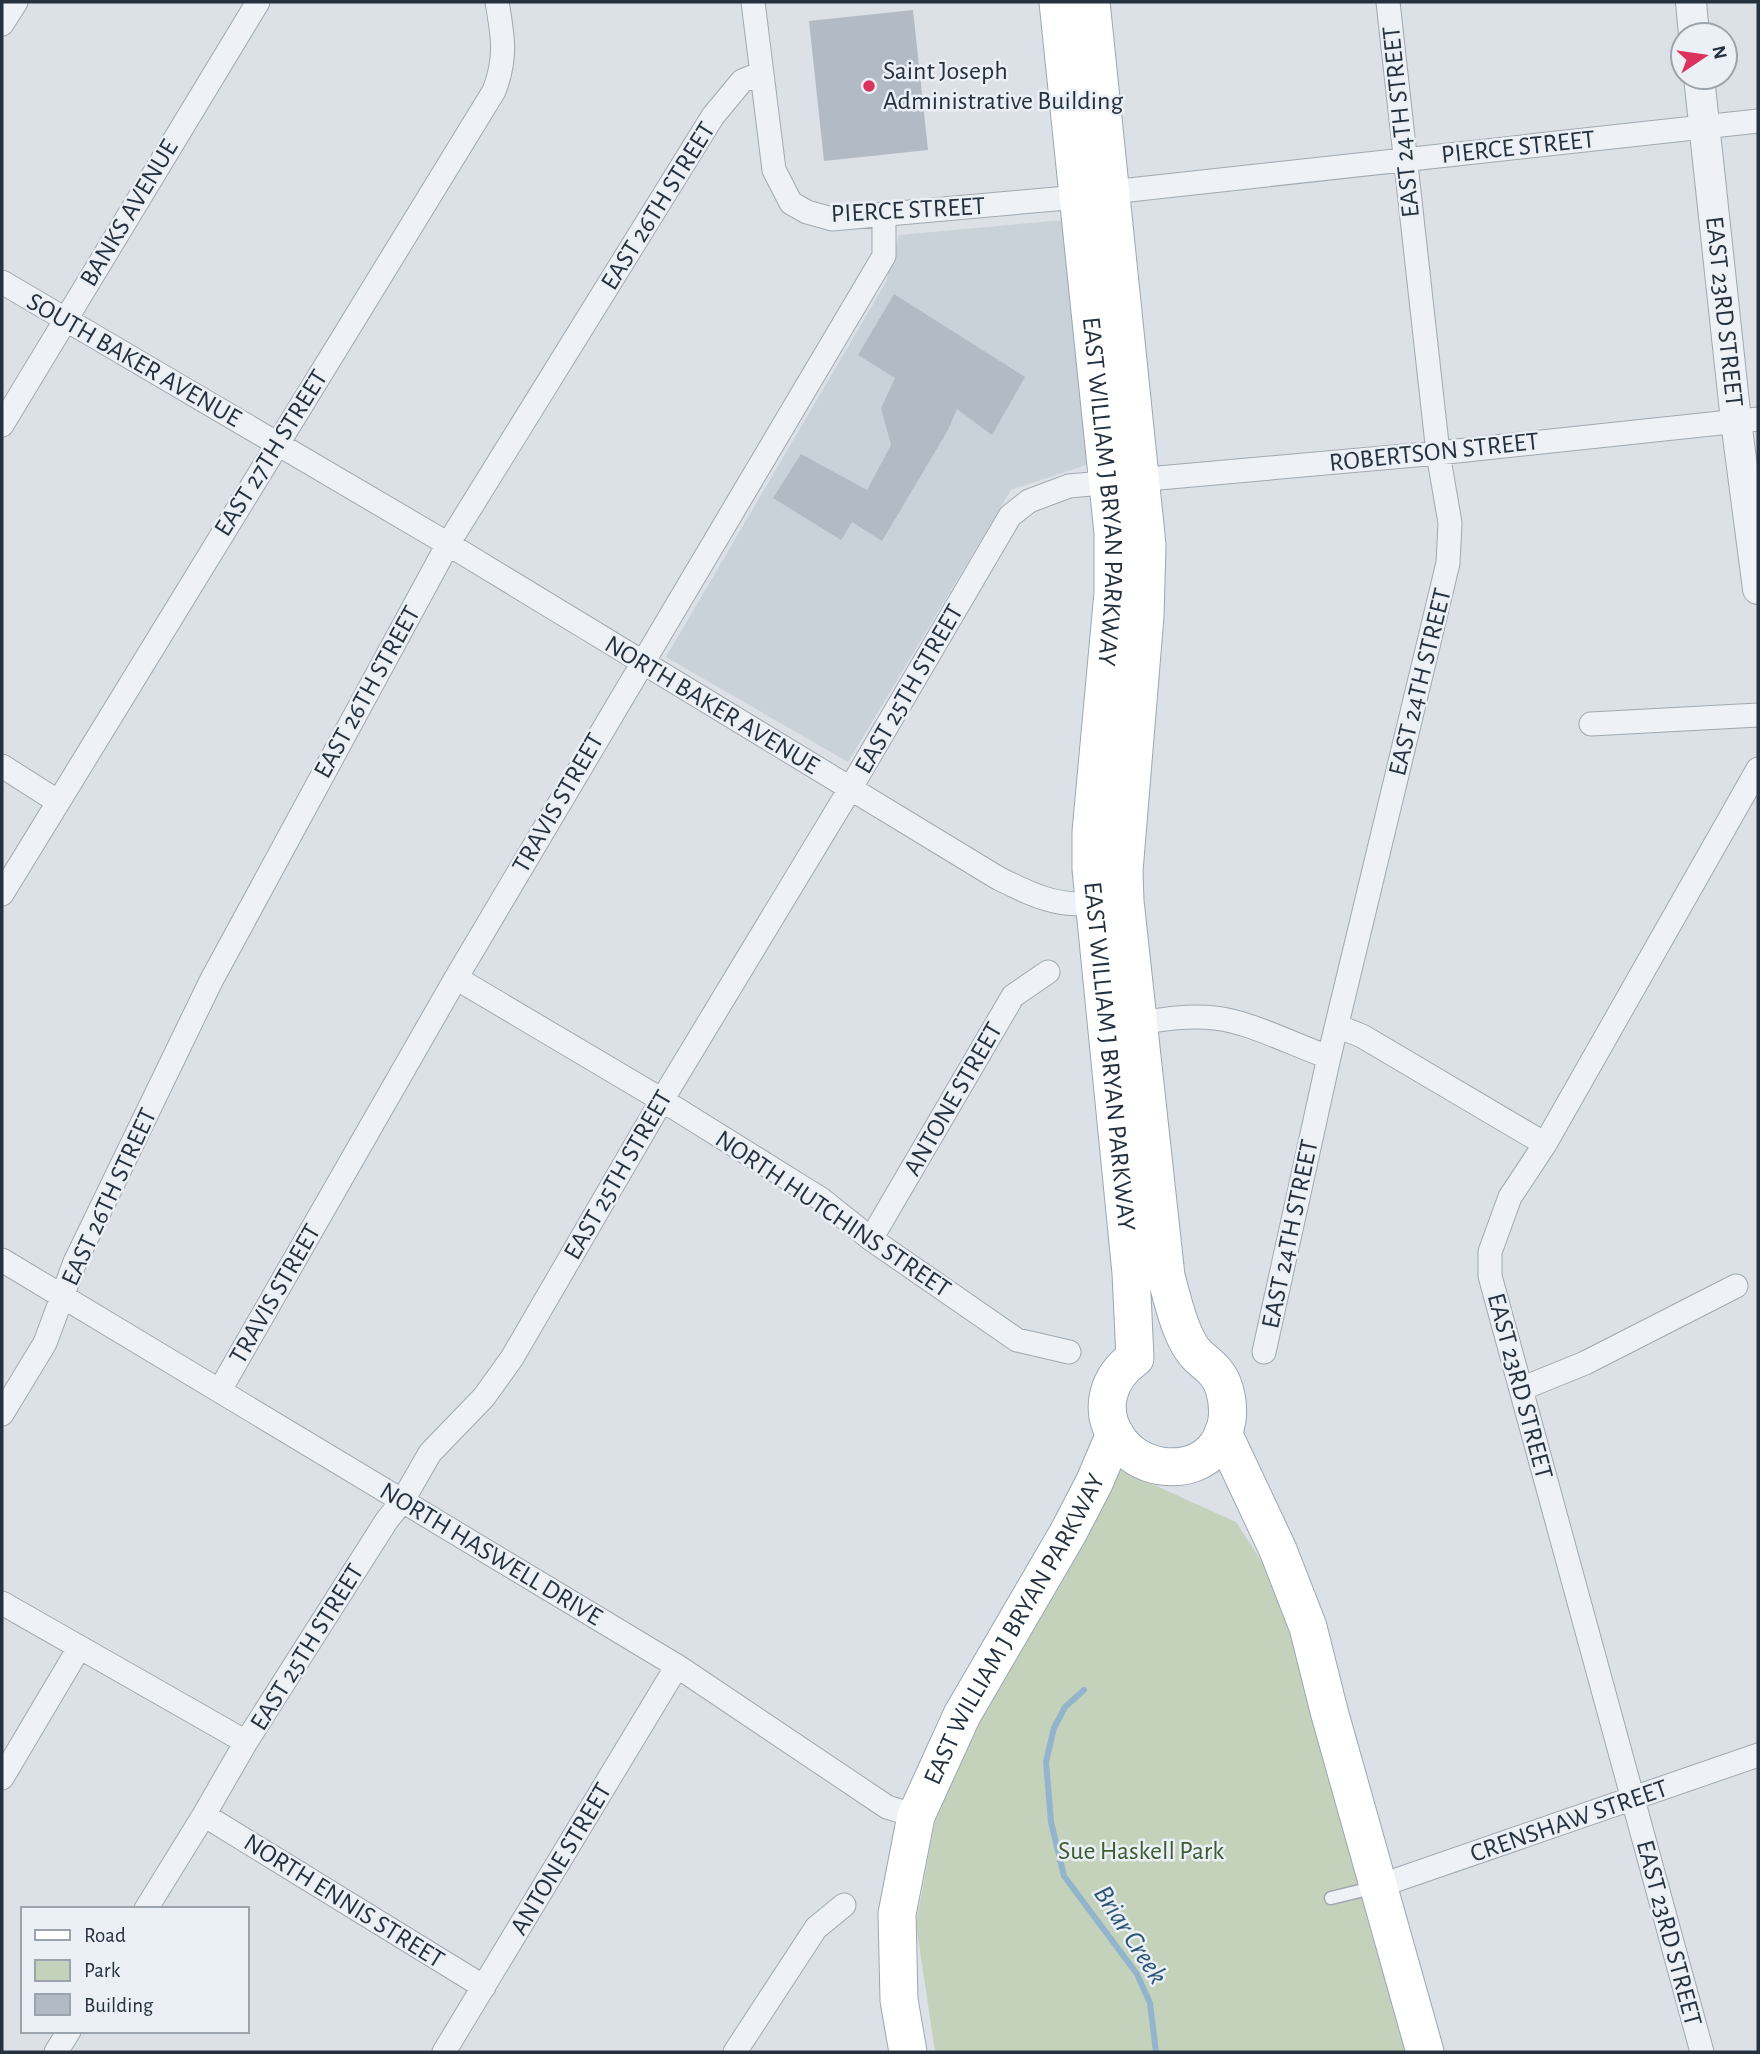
<svg xmlns="http://www.w3.org/2000/svg" width="1760" height="2054" font-family="'Alegreya Sans',sans-serif">
  <style>
    .built { fill: #c9d1d9 }
    .green { fill: #c4d2bb }
    .lines { fill: none; stroke-linecap: round; stroke-linejoin: round }
    .stream { stroke: #92b4cc; stroke-width: 6 }
    .building { fill: #b2bbc4 }
    .service-casing { stroke: #a0a9b1; stroke-width: 15 }
    .minor-casing { stroke: #a0a9b1; stroke-width: 25 }
    .tertiary-casing { stroke: #a0a9b1; stroke-width: 32 }
    .primary-casing { stroke: #99a7b4; stroke-width: 39 }
    .service { stroke: #eef1f5; stroke-width: 12 }
    .minor { stroke: #eef1f5; stroke-width: 23 }
    .tertiary { stroke: #eef1f5; stroke-width: 30 }
    .primary { stroke: #fff; stroke-width: 37 }
    .poi-dot { fill: #db325e; stroke: #eaf0f5; stroke-width: 2.5 }
    .labels { text-anchor: middle; dominant-baseline: central; stroke-width: 5; stroke-linejoin: round; paint-order: stroke }
    .poi-label { font-size: 26px; fill: #24313f; stroke: #eaf0f5; text-anchor: start }
    .street-label { font-size: 26px; fill: #24313f; stroke: #eaf0f5 }
    .park-label { font-size: 26px; fill: #3d5c30; stroke: #eaf0f5 }
    .water-label { font-size: 28px; font-style: italic; fill: #2a5576; stroke: #eaf0f5 }
  </style>
  <rect width="100%" height="100%" fill="#dbe1e7"/>
  <!-- built -->
  <path class="built" d="M1064 220 1092 463 1011 490 848 762 666 657 886 282 899 235Z"/>
  <!-- green -->
  <path class="green" d="M1121 1470 1236 1522 1270 1574 1294 1640 1405 2052H935L916 1924 938 1804 1023 1639Z"/>
  <g class="lines">
    <!-- stream -->
    <path class="stream" d="M1084 1690 1065 1707 1054 1728 1046 1762 1051 1822 1064 1876 1137 1974 1150 2003 1156 2052"/>
  </g>
  <!-- building -->
  <path class="building" d="M913 10 928 150 824 161 809 21Z
    M894 294 1025 377 992 435 957 409 948 430 882 541 852 522 841 540 773 498 801 454 867 490 891 445 881 408 895 378 858 355Z"/>
  <g class="lines">
    <defs>
      <path id="service" d="M1331 1898 1376 1887"/>
      <path id="minor" d="M753 2 774 170 791 203 807 212 832 219 1078 197
        M2 24 16 2
        M1111 192 1758 121
        M2 282 448 544 998 878C1028 893 1057 908 1093 903
        M2 425 258 2
        M1591 724 1758 715
        M2 766 57 801
        M2 894 494 91C507 58 503 36 497 2
        M456 978 662 1100 821 1199 871 1239 1017 1340 1069 1352
        M1139 1023C1164 1019 1189 1015 1215 1018 1248 1021 1296 1046 1329 1057
        M1337 1026 1362 1036 1545 1144
        M871 1239 1013 996 1048 972
        M2 1260 677 1666 887 1807 916 1816
        M1264 1352 1329 1057 1448 563 1450 523 1438 453 1388 2
        M1521 1389 1585 1363 1736 1286
        M220 1390 456 978 884 256V215
        M2 1414 45 1343 75 1262 211 981 448 544 713 116 742 81 761 73
        M2 1603 246 1742
        M2 1778 79 1648
        M204 1815 484 1987
        M1379 1886 1758 1755
        M146 1909 204 1815 246 1742 387 1520 403 1500 430 1453 484 1397 512 1358 662 1100 850 789 1010 516 1029 501 1069 486 1438 453 1758 419
        M56 2052 69 2031
        M444 2052 677 1666
        M735 2052 816 1928 844 1905
        M1702 2052 1490 1276V1252L1510 1197 1545 1144 1758 769"/>
      <g id="tertiary">
        <path d="M1691 2 1694 35"/>
        <path id="s1" d="M1699 77 1736 421 1758 589"/>
      </g>
      <g id="primary">
        <path id="s2" d="M1058 2 1113 533V593L1091 832V869L1131 1273 1135 1358C1108 1377 1098 1409 1117 1438 1127 1453 1143 1463 1161 1466 1210 1473 1238 1433 1224 1388 1219 1372 1209 1366 1198 1356 1181 1340 1172 1298 1166 1276L1125 901 1124 871 1145 616 1147 545 1091 2"/>
        <path d="M1223 1433 1278 1550 1308 1627 1329 1711 1425 2052"/>
        <path id="s3" d="M908 2052 899 2000 897 1914 916 1816 962 1715 1068 1533 1094 1483 1115 1434"/>
      </g>
    </defs>
    <!-- service casing -->
    <use href="#service" class="service-casing"/>
    <!-- minor casing -->
    <use href="#minor" class="minor-casing"/>
    <!-- tertiary casing -->
    <use href="#tertiary" class="tertiary-casing"/>
    <!-- primary casing -->
    <use href="#primary" class="primary-casing"/>
    <!-- service -->
    <use href="#service" class="service"/>
    <!-- minor -->
    <use href="#minor" class="minor"/>
    <!-- tertiary -->
    <use href="#tertiary" class="tertiary"/>
    <!-- primary -->
    <use href="#primary" class="primary"/>
  </g>
  <!-- markers -->
  <circle class="poi-dot" cx="869" cy="86" r="7"/>
  <g class="labels">
    <!-- poi labels -->
    <g class="poi-label">
      <text x="883" y="71">Saint Joseph<tspan x="883" dy="30">Administrative Building</tspan></text>
    </g>
    <!-- street labels -->
    <g class="street-label">
      <text transform="translate(1401 122) rotate(-96)">EAST 24TH STREET</text>
      <text transform="translate(1518 147) rotate(-6)">PIERCE STREET</text>
      <text transform="translate(658 206) rotate(-58)">EAST 26TH STREET</text>
      <text transform="translate(908 210) rotate(-3)">PIERCE STREET</text>
      <text transform="translate(129 213) rotate(-59)">BANKS AVENUE</text>
      <text stroke="none"><textPath href="#s1" startOffset="236">EAST 23RD STREET</textPath></text>
      <text transform="translate(134 360) rotate(30)">SOUTH BAKER AVENUE</text>
      <text transform="translate(1434 452) rotate(-6)">ROBERTSON STREET</text>
      <text transform="translate(271 453) rotate(-58)">EAST 27TH STREET</text>
      <text stroke="none"><textPath href="#s2" startOffset="492">EAST WILLIAM J BRYAN PARKWAY</textPath></text>
      <text transform="translate(1420 682) rotate(-76)">EAST 24TH STREET</text>
      <text transform="translate(909 689) rotate(-60)">EAST 25TH STREET</text>
      <text transform="translate(367 692) rotate(-61)">EAST 26TH STREET</text>
      <text transform="translate(712 705) rotate(31)">NORTH BAKER AVENUE</text>
      <text transform="translate(558 803) rotate(-60)">TRAVIS STREET</text>
      <text stroke="none"><textPath href="#s2" startOffset="1059">EAST WILLIAM J BRYAN PARKWAY</textPath></text>
      <text transform="translate(953 1099) rotate(-60)">ANTONE STREET</text>
      <text transform="translate(618 1175) rotate(-60)">EAST 25TH STREET</text>
      <text transform="translate(109 1197) rotate(-65)">EAST 26TH STREET</text>
      <text transform="translate(833 1214) rotate(34)">NORTH HUTCHINS STREET</text>
      <text transform="translate(1290 1234) rotate(-78)">EAST 24TH STREET</text>
      <text transform="translate(275 1294) rotate(-60)">TRAVIS STREET</text>
      <text transform="translate(1520 1386) rotate(75)">EAST 23RD STREET</text>
      <text transform="translate(491 1554) rotate(31)">NORTH HASWELL DRIVE</text>
      <text stroke="none"><textPath href="#s3" startOffset="450">EAST WILLIAM J BRYAN PARKWAY</textPath></text>
      <text transform="translate(307 1647) rotate(-58)">EAST 25TH STREET</text>
      <text transform="translate(1569 1821) rotate(-19)">CRENSHAW STREET</text>
      <text transform="translate(561 1859) rotate(-59)">ANTONE STREET</text>
      <text transform="translate(344 1901) rotate(32)">NORTH ENNIS STREET</text>
      <text transform="translate(1669 1933) rotate(75)">EAST 23RD STREET</text>
    </g>
    <!-- park labels -->
    <g class="park-label">
      <text x="1141" y="1851">Sue Haskell Park</text>
    </g>
    <!-- water labels -->
    <g class="water-label">
      <text transform="translate(1130 1935) rotate(57)">Briar Creek</text>
    </g>
  </g>
  <!-- border -->
  <rect width="1760" height="2054" fill="none" stroke="#24313f" stroke-width="7"/>
  <!-- legend -->
  <rect x="21" y="1907" width="228" height="126" fill="#eaf0f5" stroke="#9ba4ac" stroke-width="2"/>
  <rect x="35" y="1930" width="35" height="10" fill="#ffffff" stroke="#9ba4ac" stroke-width="2"/>
  <text x="84" y="1942" font-size="21" fill="#24313f">Road</text>
  <rect x="35" y="1960" width="35" height="21" fill="#c4d2bb" stroke="#9ba4ac" stroke-width="2"/>
  <text x="84" y="1977" font-size="21" fill="#24313f">Park</text>
  <rect x="35" y="1994" width="35" height="21" fill="#b2bbc4" stroke="#9ba4ac" stroke-width="2"/>
  <text x="84" y="2012" font-size="21" fill="#24313f">Building</text>
  <!-- north arrow -->
  <g transform="translate(1704 56) rotate(77)"><circle r="33" fill="#eaf0f5" stroke="#9ba4ac" stroke-width="2"/>
  <path d="M0-5L12 26L0 18L-12 26Z" fill="#db325e"/>
  <text y="-10" font-size="19" font-weight="bold" text-anchor="middle" fill="#24313f">N</text>
  </g>
</svg>
